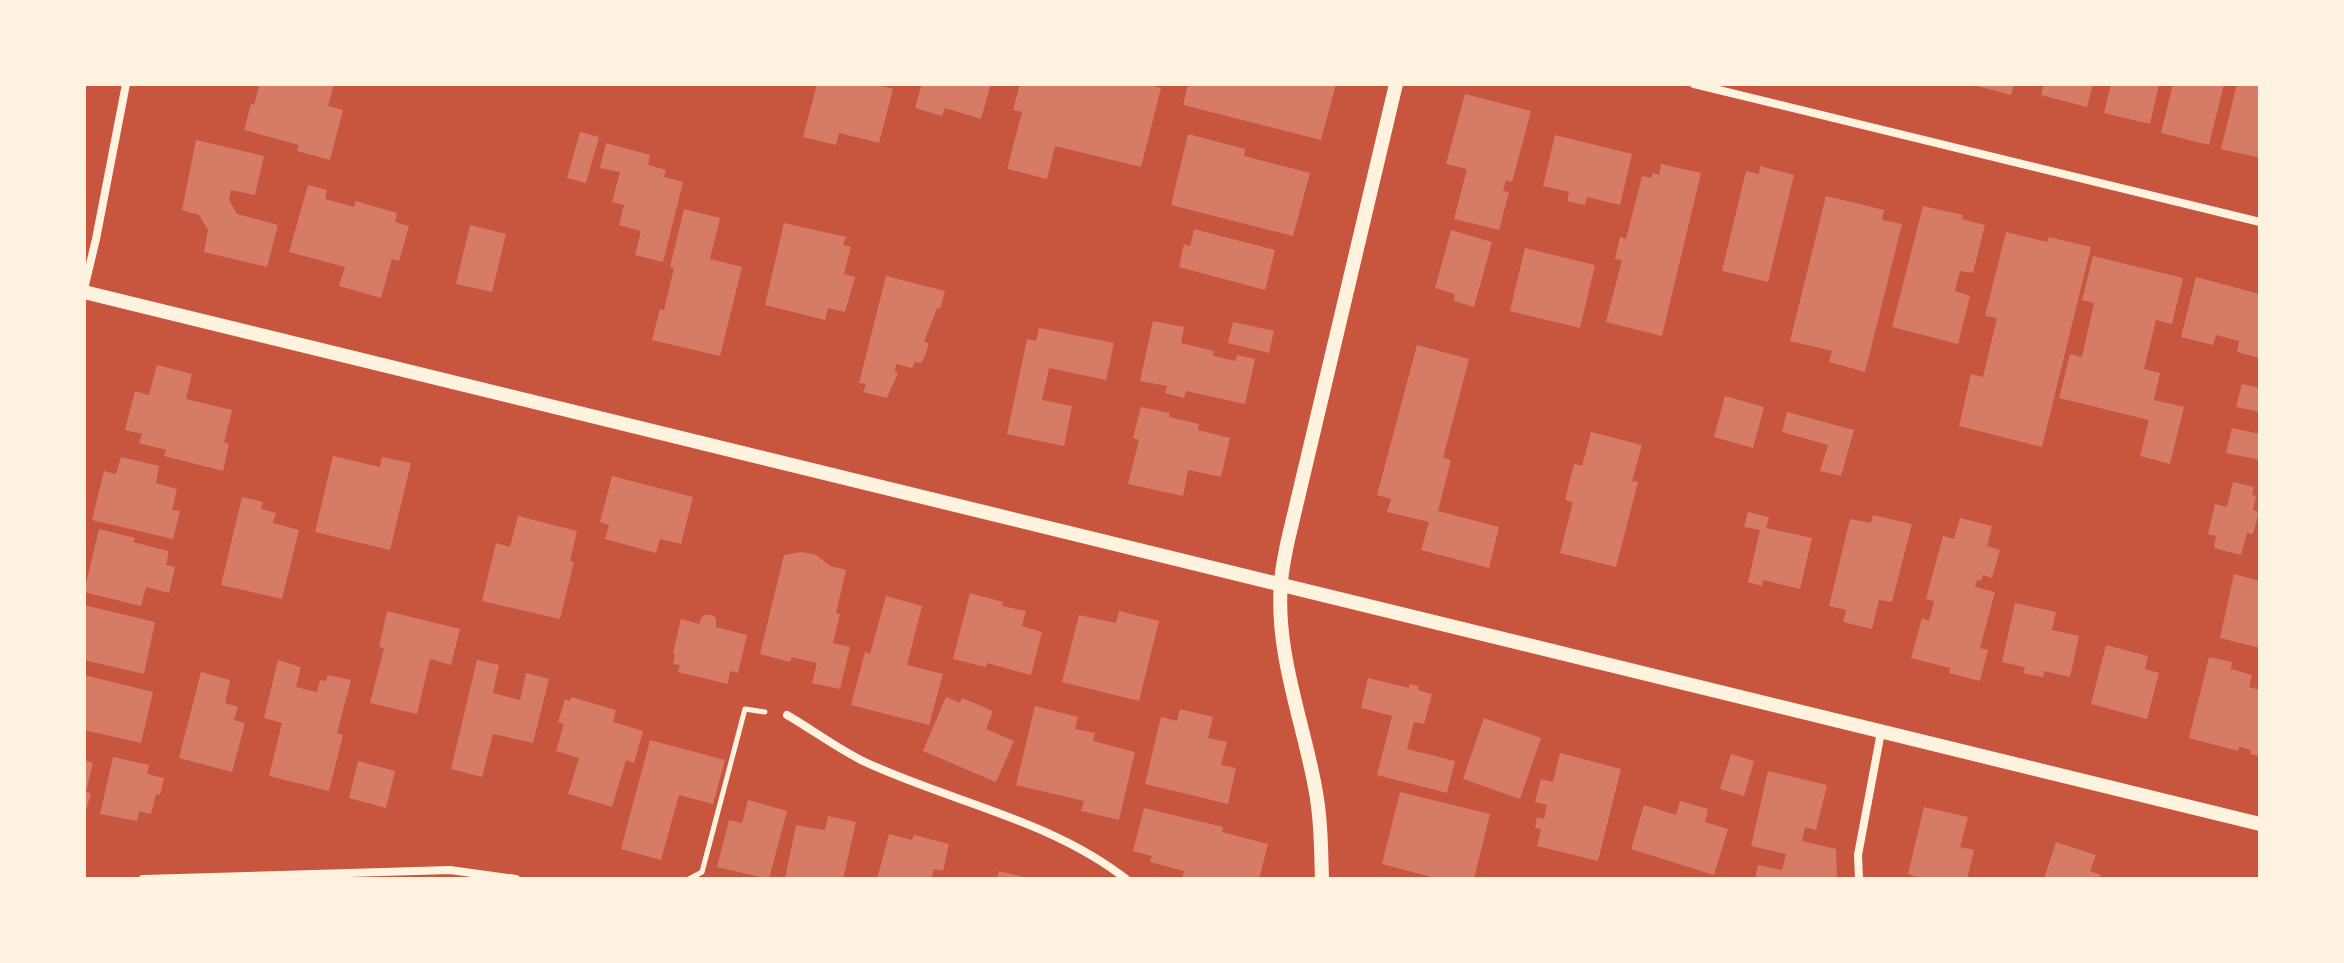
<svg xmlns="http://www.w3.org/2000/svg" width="2344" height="963" font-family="'Nunito Sans',sans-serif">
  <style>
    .building { fill: #d67c66 }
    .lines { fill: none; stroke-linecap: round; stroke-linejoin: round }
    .path { stroke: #fff3e0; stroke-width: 5 }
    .minor { stroke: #fff3e0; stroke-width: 8 }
    .tertiary { stroke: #fff3e0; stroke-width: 14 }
  </style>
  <rect width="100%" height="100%" fill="#c8553d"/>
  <!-- building -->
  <path class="building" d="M252 84H334L328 106 343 110 330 160 297 151 299 145 244 130 251 104 254 105 259 87Z
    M817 84H875L893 89 879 143 839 133 836 145 803 137Z
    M922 84H991L981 119 945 108 942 116 915 108Z
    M1020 84H1146L1161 88 1141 167 1055 146 1047 179 1007 169 1022 112 1013 110Z
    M1188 84H1336L1321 140 1183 105Z
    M1970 84H2014L2011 95Z
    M2044 84H2093L2087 107 2041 95Z
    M2111 84H2159L2150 124 2104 113Z
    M2173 84H2224L2209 145 2161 133Z
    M2237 84H2260V158L2221 149Z
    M1465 94 1531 111 1512 182 1506 180 1503 191 1509 192 1499 230 1454 219 1467 169 1446 164Z
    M580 132 599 137 586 183 567 178Z
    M1188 134 1245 149 1244 156 1310 173 1293 236 1171 205Z
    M1555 135 1632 154 1620 205 1587 197 1585 205 1567 201 1569 192 1543 186Z
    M196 140 264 156 255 195 231 190 229 200 237 214 278 225 267 267 204 252 208 230 199 215 182 210Z
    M606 143 650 155 648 165 666 170 664 177 683 182 663 262 635 255 641 231 619 225 624 205 612 202 620 172 600 168Z
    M1661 164 1701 173 1662 336 1606 322 1622 260 1615 259 1620 237 1626 239 1642 176 1651 178 1653 173 1659 175Z
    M1760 166 1794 175 1768 282 1722 271 1746 171 1759 174Z
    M308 185 327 190 325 199 354 207 356 201 397 213 395 222 409 226 399 261 392 259 381 298 339 286 345 267 289 252Z
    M1826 196 1884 210 1882 220 1902 224 1865 372 1829 362 1832 351 1790 341Z
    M1923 206 1963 215 1962 219 1985 225 1973 273 1960 271 1955 291 1970 296 1958 344 1892 327Z
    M684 209 720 218 710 259 742 267 720 356 652 340 660 309 664 310 674 268 670 267Z
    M784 223 846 237 843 245 851 247 844 274 855 277 845 312 828 308 825 320 765 305Z
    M470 225 506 234 492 292 456 284Z
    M1194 229 1275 250 1265 290 1179 267 1184 244 1190 246Z
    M1451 230 1492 242 1474 307 1454 301 1455 294 1435 288Z
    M2006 232 2047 242 2049 237 2091 247 2042 447 1959 426 1971 374 1983 377 1997 318 1985 316Z
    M1525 248 1595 265 1580 328 1510 311Z
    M2093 256 2183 278 2172 324 2156 320 2144 369 2160 373 2154 400 2184 407 2170 464 2140 456 2149 420 2059 398 2070 354 2082 357 2094 303 2082 300Z
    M886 276 945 291 940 309 937 308 924 342 929 343 925 356 921 363 915 362 912 368 896 364 895 372 898 373 887 398 863 392 866 384 859 383Z
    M2196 277 2260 294V358L2237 352 2239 341 2216 335 2213 345 2181 337Z
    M1153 321 1184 327 1181 343 1214 351 1213 356 1236 361 1237 355 1255 359 1245 404 1186 391 1184 398 1165 393 1167 386 1140 381Z
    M1233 322 1274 331 1269 353 1228 343Z
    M1039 328 1114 343 1106 380 1049 368 1042 400 1072 406 1064 446 1007 434 1027 339 1036 341Z
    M1417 345 1469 359 1443 458 1451 460 1438 511 1499 527 1489 568 1421 550 1429 522 1387 512 1391 499 1377 495Z
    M157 365 192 374 186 399 232 410 224 442 229 444 223 471 164 456 166 450 139 443 142 434 125 430 135 391 149 395Z
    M2242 384 2260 388V412L2236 407Z
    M1725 396 1764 407 1753 448 1714 437Z
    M1141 407 1170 413 1169 417 1199 424 1198 430 1230 438 1221 477 1188 470 1183 496 1128 484 1139 440 1133 438Z
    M1787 412 1854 430 1841 476 1820 471 1828 445 1782 432Z
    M2232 428 2260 434V460L2226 453Z
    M1591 432 1642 445 1632 481 1638 482 1616 567 1560 553 1573 502 1565 500 1574 464 1582 466Z
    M333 456 380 467 382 457 411 463 390 550 315 532Z
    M121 457 159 466 156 483 177 489 172 510 180 511 173 539 92 520 104 471 116 474Z
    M612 476 693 497 681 544 660 539 656 553 605 539 609 525 600 522Z
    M2233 482 2254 487 2252 495 2256 496 2253 510 2259 512 2253 534 2247 533 2241 555 2214 548 2216 536 2208 534 2215 504 2227 507Z
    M242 497 263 502 261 509 276 513 273 523 299 530 282 599 221 585Z
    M1748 512 1769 517 1766 528 1812 538 1800 589 1763 580 1762 586 1748 582 1760 530 1744 527Z
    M1873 515 1912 524 1892 602 1879 600 1872 629 1843 622 1846 610 1829 606 1850 519 1871 523Z
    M518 516 577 531 570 561 574 562 560 619 482 601 496 543 510 547Z
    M1960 518 1992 526 1987 546 2000 550 1992 578 1983 575 1981 581 1977 580 1975 587 1995 592 1980 648 1988 650 1980 681 1949 673 1950 668 1911 658 1922 618 1929 621 1934 601 1926 599 1943 536 1954 539Z
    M99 529 135 538 133 542 169 551 166 565 175 567 169 593 146 587 141 606 84 592Z
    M802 552 816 555 830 566 846 570 836 613 840 614 833 643 850 647 840 689 812 683 817 663 792 657 790 662 760 654 784 555Z
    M2234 574 2260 581V648L2220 638Z
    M970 593 1003 602 1002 606 1026 611 1022 626 1042 632 1031 675 987 663 986 667 953 659Z
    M886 596 922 606 907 665 943 674 929 725 851 705 865 652 870 654Z
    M2015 603 2056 612 2052 630 2079 636 2070 677 2044 671 2043 677 2023 673 2025 667 2002 662Z
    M84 605 155 622 144 674 84 660Z
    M387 611 460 629 451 665 430 659 417 714 370 703 384 648 379 647Z
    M1119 611 1159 621 1139 701 1062 682 1079 615 1116 623Z
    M703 615H712L716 618V627L747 635 738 673 730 671 728 684 678 672 680 665 673 664 675 654 673 653 681 619 699 624Z
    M2106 645 2148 656 2145 669 2159 673 2147 719 2091 704Z
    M2209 657 2232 662 2231 669 2252 675 2249 687 2260 690V756L2250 754 2251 750 2239 747 2238 751 2189 738Z
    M278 660 301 667 296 687 317 692 320 680 326 681 328 675 351 680 337 733 343 735 329 791 269 776 282 723 264 718Z
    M477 660 499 665 493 693 520 700 526 673 549 679 533 743 493 734 482 777 451 769Z
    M201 672 230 680 225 703 238 707 234 720 245 723 232 772 179 758Z
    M84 675 153 692 141 743 84 730Z
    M1368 678 1409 688 1410 684 1418 686V690L1432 694 1424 724 1414 722 1407 749 1455 761 1447 793 1377 775 1392 716 1361 708Z
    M571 697 616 710 613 722 643 731 634 763 626 760 612 807 568 794 579 758 556 751 564 724 558 722 565 699 570 701Z
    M946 697 960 703 962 698 993 711 986 729 1014 741 996 782 923 751Z
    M1035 706 1078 717 1075 729 1095 733 1093 741 1135 752 1119 820 1081 811 1084 801 1016 785Z
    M1180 709 1213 717 1208 738 1227 742 1221 765 1236 768 1228 804 1145 784 1161 717 1177 721Z
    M1484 718 1541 738 1520 799 1463 779Z
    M650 740 725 760 713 804 679 795 661 860 621 849Z
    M1560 753 1621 769 1598 861 1537 846 1541 829 1535 828 1537 817 1544 819 1547 805 1535 802 1541 779 1553 782Z
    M1731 754 1754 761 1744 796 1720 789Z
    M113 757 149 765 147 774 164 778 160 795 156 794 151 814 139 811 137 821 100 814Z
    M84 760 93 763 86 792 91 793 85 814Z
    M358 761 395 771 386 808 349 798Z
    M1768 771 1827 785 1816 830 1805 827 1802 841 1836 849 1837 879H1755L1758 865 1782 870 1786 854 1751 846Z
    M1400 792 1490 814 1474 879H1439L1382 864Z
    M748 800 787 811 769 879 717 867 729 820 742 823Z
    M1680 801 1708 809 1705 822 1728 829 1714 875 1631 849 1644 805 1676 815Z
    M1924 807 1968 817 1960 847 1974 850 1967 879H1922L1908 874Z
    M1144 808 1223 827 1222 832 1268 844 1259 879H1182L1184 871 1150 862 1152 856 1133 851Z
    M828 816 856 822 843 879 785 878 796 825 825 830Z
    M889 834 912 840 914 835 949 844 943 871 934 869 931 879H877Z
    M2056 842 2096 855 2090 871 2101 875 2099 879H2044Z
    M999 871 1027 878V879H997Z"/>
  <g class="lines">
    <!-- path -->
    <path class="path" d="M689 879 702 872 745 709 765 712"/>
    <!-- minor -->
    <path class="minor" d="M1694 84 2260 222
      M84 289 96 239 126 84
      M787 715C813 730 838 749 865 762 951 802 1051 820 1126 879
      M143 879 450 870 516 879
      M1859 879 1858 855 1881 732"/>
    <!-- tertiary -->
    <path class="tertiary" d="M84 292 2260 824
      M1322 879C1321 848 1321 818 1315 787 1303 721 1275 652 1281 582 1282 568 1285 554 1288 540L1396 84"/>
  </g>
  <!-- border -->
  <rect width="2344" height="963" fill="none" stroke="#fff3e0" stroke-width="172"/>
</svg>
